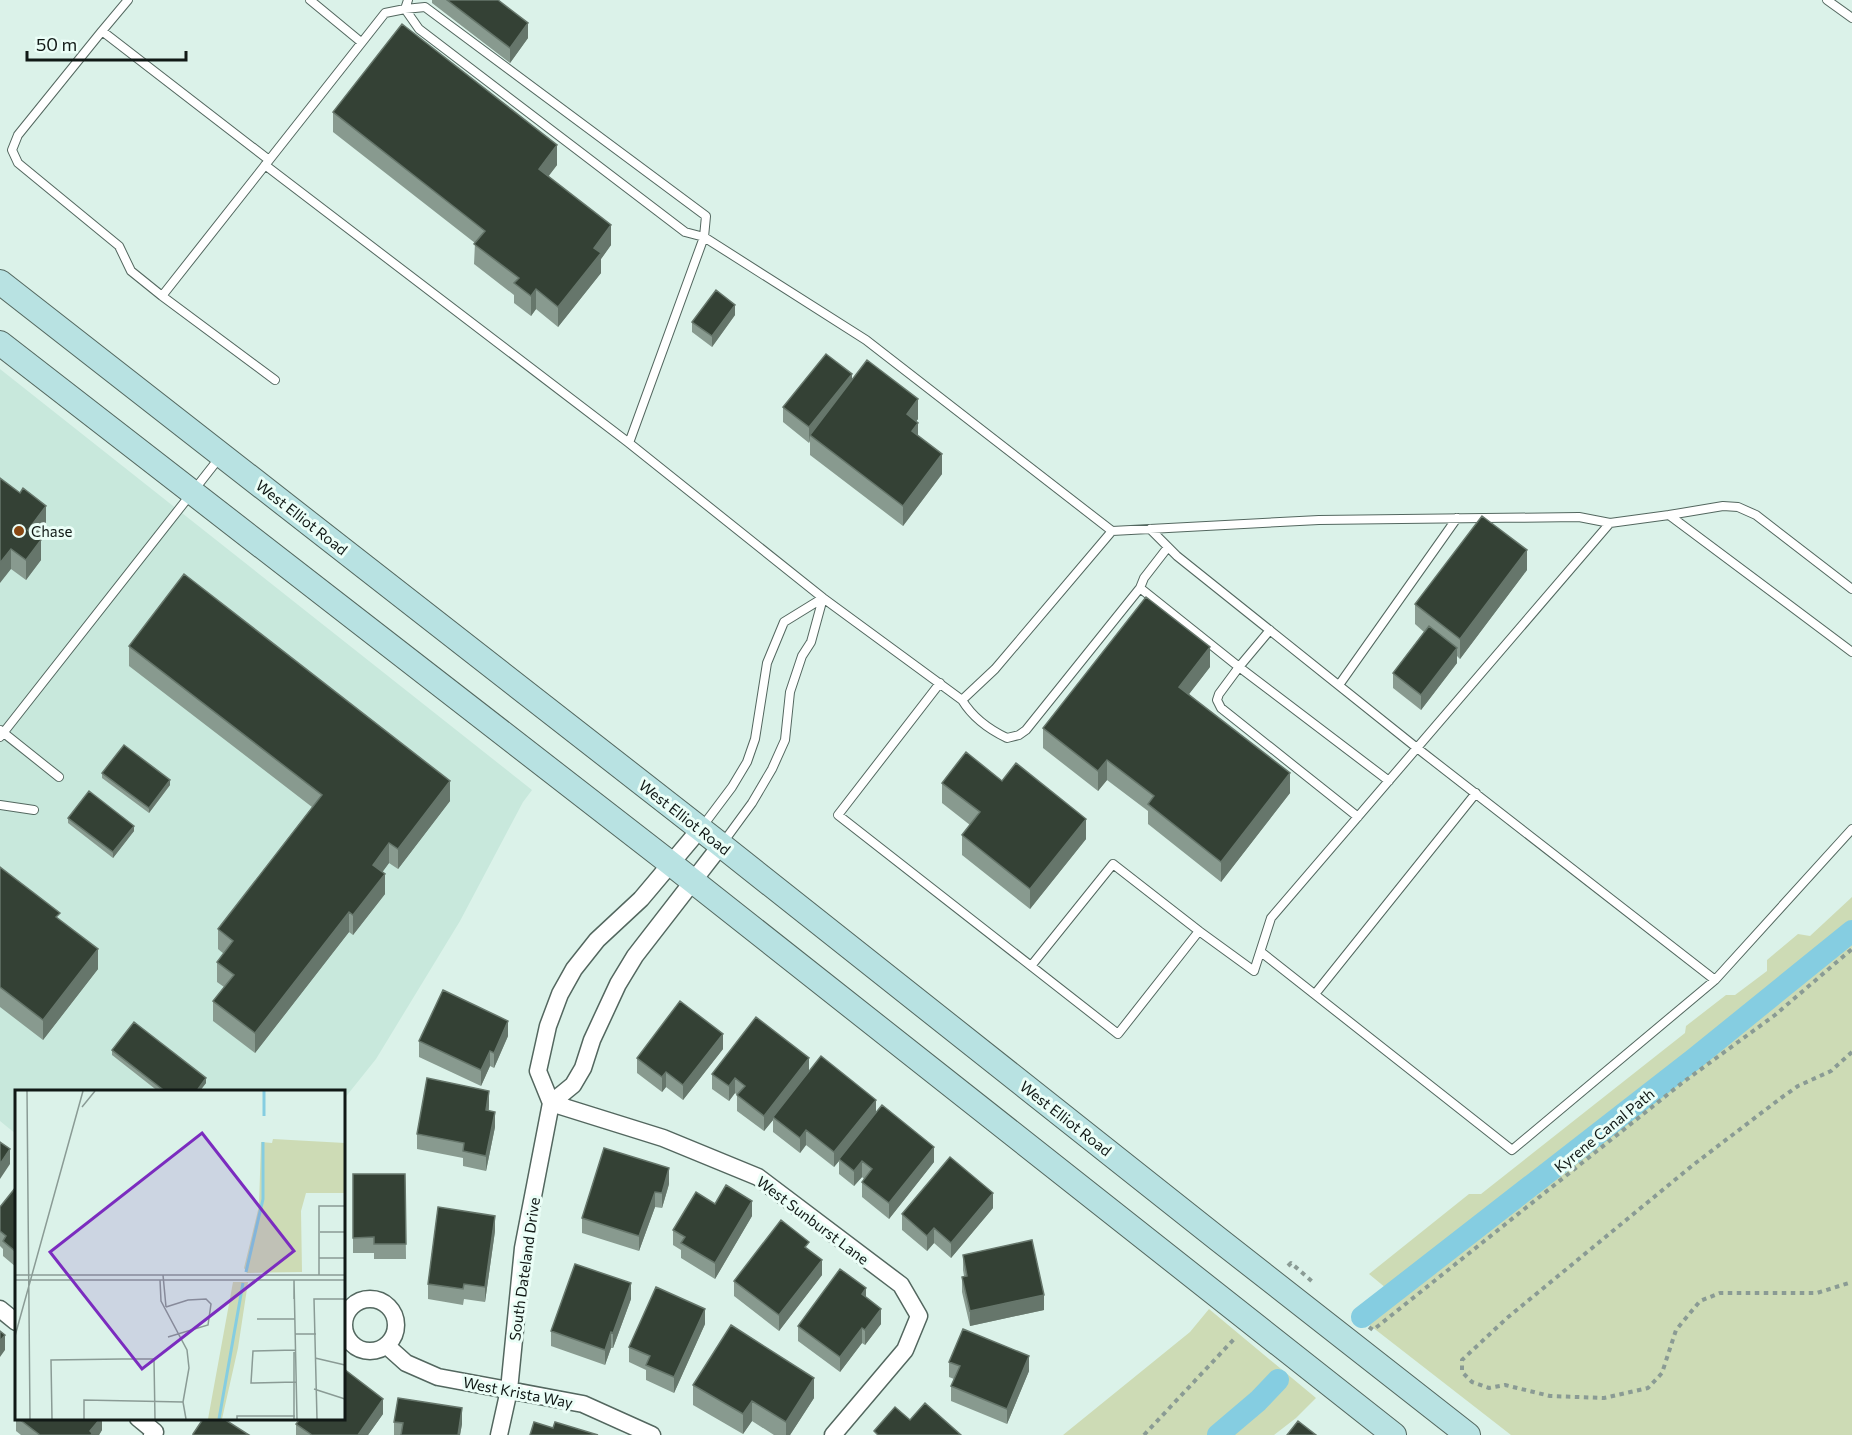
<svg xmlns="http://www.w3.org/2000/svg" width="1852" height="1435" font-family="Commissioner,sans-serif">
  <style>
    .built { fill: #c8e8dc }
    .green { fill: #cddbb5 }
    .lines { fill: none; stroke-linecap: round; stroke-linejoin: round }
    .canal { stroke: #85cde1; stroke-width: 22 }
    .service-casing { stroke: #53675f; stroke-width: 10 }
    .minor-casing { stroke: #53675f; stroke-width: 19 }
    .secondary-casing { stroke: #53675f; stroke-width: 26 }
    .path { stroke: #8a9b94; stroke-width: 4; stroke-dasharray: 4.5 4.5; stroke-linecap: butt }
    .service { stroke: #fff; stroke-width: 8 }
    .minor { stroke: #fff; stroke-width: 16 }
    .secondary { stroke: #b8e2e2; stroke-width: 24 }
    .wall { fill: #889a8f }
    .shaded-wall { fill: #66766b }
    .building { fill: #344135; stroke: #66766b; stroke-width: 1.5 }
    .poi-dot { fill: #884712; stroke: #ebfef7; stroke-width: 2 }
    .labels { text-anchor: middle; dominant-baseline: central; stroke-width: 6; stroke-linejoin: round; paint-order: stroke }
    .street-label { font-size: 15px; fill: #111916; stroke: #ebfef7 }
    .poi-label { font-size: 15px; fill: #111916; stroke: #ebfef7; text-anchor: start }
    .inset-river { fill: none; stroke: #85cde1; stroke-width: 3 }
    .inset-road { fill: none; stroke: #8a9b95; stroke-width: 1.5 }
    .view { fill: #7b2cbf; fill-opacity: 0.15; stroke: #7b2cbf; stroke-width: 3 }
    .inset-edge { fill: none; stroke: #111916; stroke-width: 3 }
  </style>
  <rect width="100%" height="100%" fill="#dbf2e9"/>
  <!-- built -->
  <path class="built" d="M0 369 532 790 523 802 460 921 376 1059 344 1099V1092H16V1134L0 1121Z"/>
  <!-- green -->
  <path class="green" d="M1852 897V1435H1511L1367 1323 1398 1298 1369 1274 1469 1194H1481L1685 1033 1686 1026 1726 995H1735L1767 971V960L1798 934 1810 936Z
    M1209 1309 1316 1398 1296 1418 1274 1435H1063L1190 1332Z"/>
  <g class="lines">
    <!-- canal -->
    <path class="canal" d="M1362 1317 1694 1059 1852 931
      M1218 1435 1258 1401 1278 1380"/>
    <defs>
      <path id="service" d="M310 0 361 42
        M1827 0 1852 18
        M425 7 706 216 704 237 685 232 419 29 405 9Z
        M102 31 128 0
        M265 165 629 443
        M162 296 131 271 119 246 18 163 12 150 18 135 102 31 269 160
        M275 380 162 296 385 13 405 9 408 0
        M1669 515 1723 506 1738 507 1756 515 1852 589
        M1150 529 1177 556 1417 748 1715 980
        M1112 531 995 669 962 700 823 598 629 443 704 237 866 340 1112 531 1319 520 1579 517 1610 523
        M1168 547 1144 578 1140 588 1239 667 1219 694 1217 700 1221 708 1358 817
        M1270 630 1239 667 1389 781
        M940 683 838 815 1118 1034 1199 931 1254 971 1271 918 1610 523 1669 515 1852 652
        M1339 685 1457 518
        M962 700C973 718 988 729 1007 738L1019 735 1026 730 1140 588
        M0 730 59 777
        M0 737 220 457
        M0 805 34 810
        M702 827 732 787 747 762 755 739 767 663 784 622 823 598 811 642 802 656 790 692 785 740 772 769 752 803 722 844
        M1261 952 1512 1150 1715 980 1852 829
        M1031 966 1113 864 1199 931
        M1315 994 1476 793"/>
      <path id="minor" d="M551 1103 663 1138 758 1177 901 1285 919 1316 905 1350 833 1435
        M551 1103 573 1085 583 1068 592 1040 618 984 635 956 721 845
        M344 1325a26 26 0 1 1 52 0a26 26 0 1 1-52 0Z
        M0 1309 16 1322
        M387 1346 406 1363 438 1377 583 1404 652 1435
        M138 1418 155 1432 152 1435
        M499 1435 509 1390 523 1248 551 1103 538 1071 548 1026 560 994 574 969 597 940 641 899 700 829"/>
      <path id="secondary" d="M0 282 721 845 1218 1239 1468 1435
        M0 343 670 863 1394 1435"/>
    </defs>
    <!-- service casing -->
    <use href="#service" class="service-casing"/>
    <!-- minor casing -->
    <use href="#minor" class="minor-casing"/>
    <!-- secondary casing -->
    <use href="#secondary" class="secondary-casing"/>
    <!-- path -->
    <path class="path" d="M1852 1052 1831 1071 1798 1086 1781 1098 1693 1165 1507 1318 1462 1360V1372L1472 1382 1489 1388 1505 1385 1550 1396 1604 1398 1648 1388 1662 1373 1676 1330 1700 1301 1720 1293H1817L1852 1282
      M1288 1266 1291 1263 1314 1283
      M1369 1327 1373 1330 1682 1083 1775 1015 1852 949
      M1144 1435 1236 1337"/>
    <!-- service -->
    <use href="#service" class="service"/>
    <!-- minor -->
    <use href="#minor" class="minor"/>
    <!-- secondary -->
    <use href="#secondary" class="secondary"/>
  </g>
  <!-- wall -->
  <path class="wall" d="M432 0H498L528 38 510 63 432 3Z
    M333 112 557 165 548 176 611 245 601 259V273L558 327 536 309 531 316 514 303V295L474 264 475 243 333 132Z
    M735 315 712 347 692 332V322Z
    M852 380 918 419 916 421 918 436 942 474 903 526 810 455V441L809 443 783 422V407Z
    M0 478 46 526 38 537 41 560 26 580 11 569Z
    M1527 570 1460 659 1457 656V663L1421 710 1393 688V673L1424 632 1415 624V604Z
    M129 646 450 801 398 869 389 863 382 872 385 894 353 935 349 932 255 1053 213 1021V1001L224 987 217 982V962L224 954 218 949V929L312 807 129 666Z
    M1210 667 1189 694 1290 793 1221 882 1148 824V811L1107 780 1098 791 1043 748V728Z
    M102 773 170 785 149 813 102 778Z
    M1002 781 1086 839 1030 909 962 855V835L970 825 942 803V783Z
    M68 818 134 831 113 858 68 823Z
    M0 867 60 920 98 969 43 1040 0 1007Z
    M508 1036 494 1068 490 1066 481 1086 419 1057V1041Z
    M723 1049 683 1100 666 1087 662 1092 637 1073V1058Z
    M112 1050 206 1083 199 1092H159L112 1055Z
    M809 1071 876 1113 934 1162 889 1219 862 1197V1182L864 1179 862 1177 854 1186 839 1174V1161L834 1167 806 1145 800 1153 773 1132V1120L764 1131 737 1111V1095L735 1093 729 1101 712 1089V1074Z
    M489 1106V1111L495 1127 486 1171 463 1166V1158L417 1149V1134Z
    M353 1174H405L406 1259H374V1253H353Z
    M669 1184 662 1208 655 1207 639 1251 582 1233V1218Z
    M16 1187V1267L3 1256V1249L0 1246V1207Z
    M715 1204 752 1216 715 1279 681 1258V1250L673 1245V1230Z
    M993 1208 951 1258 934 1243 927 1251 902 1230V1214Z
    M495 1231 485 1302 464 1299 463 1305 428 1299V1284Z
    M963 1255 1044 1310 970 1326 962 1292V1277L964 1276 963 1270Z
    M822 1275 779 1331 734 1296V1281Z
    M866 1297 881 1324 865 1345 862 1343 840 1372 798 1341V1326Z
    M631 1299 613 1348H611L605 1365 551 1346V1331Z
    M705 1324 674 1393 646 1380V1370L629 1362V1347Z
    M949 1362 1029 1371 1007 1424 951 1401V1386L954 1379 949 1377Z
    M693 1385 814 1398 790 1435H774L752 1421 743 1434 693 1405Z
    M383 1414 368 1435H296V1424Z
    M16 1415V1419H102V1430L99 1435H21L16 1431Z
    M394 1422 462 1424 460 1435H394Z"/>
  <!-- shaded-wall -->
  <path class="shaded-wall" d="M528 23V38L510 63V48Z
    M557 145V165L539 189V169Z
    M611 225V245L601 259V273L558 327V307L594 248Z
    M536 289V309L531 316V296Z
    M735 305V315L712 347V336Z
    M852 374V389L810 435 809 443V427Z
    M918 399V419L907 434V414Z
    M918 423V443L912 431Z
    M942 454V474L903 526V506Z
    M46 506V526L28 550V530Z
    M41 540V560L26 580V560Z
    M11 549V569L0 583V563Z
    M1527 550V570L1460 659V639Z
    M1210 647V667L1179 707V687Z
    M1457 648V663L1421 710V695Z
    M1107 760V780L1098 791V771Z
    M1290 773V793L1221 882V862Z
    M170 780V785L149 813V808Z
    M450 781V801L398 869V849Z
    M1086 819V839L1030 909V889Z
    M134 826V831L113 858V852Z
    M389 843V863L373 885V865Z
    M385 874V894L353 935V915Z
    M349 912V932L255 1053V1033Z
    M98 949V969L43 1040V1020Z
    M508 1021V1036L494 1068V1053Z
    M723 1034V1049L683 1100V1085Z
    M490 1051V1066L481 1086V1070Z
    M809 1058V1073L773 1117V1120L764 1131V1116Z
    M666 1072V1087L662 1092V1077Z
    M206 1078V1083L199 1092H196Z
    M735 1078V1093L729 1101V1086Z
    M489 1091V1106L486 1125V1110Z
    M876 1100V1115L839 1159V1161L834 1167V1152Z
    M495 1112V1127L486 1171V1156Z
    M806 1130V1145L800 1153V1138Z
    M934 1147V1162L889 1219V1203Z
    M10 1149V1164L0 1179V1164Z
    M862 1161V1177L854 1186V1171Z
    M669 1168V1184L662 1208V1193Z
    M655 1192V1207L639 1251V1236Z
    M993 1193V1208L951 1258V1243Z
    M752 1201V1216L715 1279V1263Z
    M495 1216V1231L485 1302V1287Z
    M934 1228V1243L927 1251V1236Z
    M822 1260V1275L779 1331V1315Z
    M631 1283V1299L613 1348V1333Z
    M866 1288V1303L862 1294Z
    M1044 1295V1310L970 1326V1311Z
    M705 1309V1324L674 1393V1377Z
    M881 1309V1324L865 1345V1330Z
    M862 1328V1343L840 1372V1357Z
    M611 1332V1348L605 1365V1350Z
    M5 1335V1350L0 1357V1341Z
    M1029 1356V1371L1007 1424V1409Z
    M814 1378V1398L790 1435H786V1422Z
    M383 1399V1414L368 1435H358Z
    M752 1401V1421L743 1434V1414Z
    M462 1408V1424L460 1435H458Z
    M100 1419H102V1430L99 1435H90V1431Z"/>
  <!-- building -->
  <path class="building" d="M447 0H498L528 23 510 48Z
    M402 24 557 145 539 169 611 225 594 248 601 253 558 307 536 289 531 296 514 283 519 278 474 244 485 231 333 112Z
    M716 290 735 305 712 336 692 322Z
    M826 354 852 374 809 427 783 407Z
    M867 360 918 399 907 414 918 423 912 431 942 454 903 506 810 435Z
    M0 478 20 493 23 488 46 506 28 530 41 540 26 560 11 549 0 563Z
    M1482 516 1527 550 1460 639 1415 604Z
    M184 574 450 781 398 849 389 843 373 865 385 874 353 915 349 912 255 1033 213 1001 234 975 217 962 233 941 218 929 322 795 129 646Z
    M1146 597 1210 647 1179 687 1290 773 1221 862 1148 804 1154 796 1107 760 1098 771 1043 728Z
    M1429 626 1457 648 1421 695 1393 673Z
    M124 745 170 780 149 808 102 773Z
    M966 752 1002 781 1016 763 1086 819 1030 889 962 835 980 812 942 783Z
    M89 791 134 826 113 852 68 818Z
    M0 867 60 913 56 917 98 949 43 1020 0 987Z
    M443 990 508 1021 494 1053 490 1051 481 1070 419 1041Z
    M680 1001 723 1034 683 1085 666 1072 662 1077 637 1058Z
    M756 1017 809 1058 764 1116 737 1095 745 1086 735 1078 729 1086 712 1074Z
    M134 1022 206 1078 196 1092H166L112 1050Z
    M821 1056 876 1100 834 1152 806 1130 800 1138 773 1117Z
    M427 1078 489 1091 486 1110 495 1112 486 1156 463 1151 464 1143 417 1134Z
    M882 1105 934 1147 889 1203 862 1182 872 1169 862 1161 854 1171 839 1159Z
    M0 1142 10 1149 0 1164Z
    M604 1148 669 1168 662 1193 655 1192 639 1236 582 1218Z
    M950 1157 993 1193 951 1243 934 1228 927 1236 902 1214Z
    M353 1174H405L406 1244H374V1237L353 1238Z
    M726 1185 752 1201 715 1263 681 1243 685 1237 673 1230 696 1192 715 1204Z
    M16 1187V1252L3 1241 6 1236 0 1231V1207Z
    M438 1207 495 1216 485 1287 464 1284 463 1289 428 1284Z
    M781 1220 809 1242 805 1247 822 1260 779 1315 734 1281Z
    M1032 1240 1044 1295 970 1311 962 1277 967 1276 963 1255Z
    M575 1264 631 1283 613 1333 611 1332 605 1350 551 1331Z
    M840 1269 866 1288 862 1294 881 1309 865 1330 862 1328 840 1357 798 1326Z
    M656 1287 705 1309 674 1377 646 1365 650 1356 629 1347Z
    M731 1325 814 1378 786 1422 752 1401 743 1414 693 1385Z
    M963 1329 1029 1356 1007 1409 951 1386 960 1366 949 1362Z
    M0 1331 5 1335 0 1341Z
    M344 1369 383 1399 358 1435H312L296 1424 300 1419H344Z
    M398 1398 462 1408 458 1435H401L403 1423 394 1422Z
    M925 1403 961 1435H878L874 1431 895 1407 910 1420Z
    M19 1419H100L90 1431 92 1433 91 1435H40Z
    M203 1419H224L249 1435H193V1434Z
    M1298 1421 1316 1435H1287Z
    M534 1422 553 1428 555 1422 598 1435H530Z"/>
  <!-- markers -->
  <circle class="poi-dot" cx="19" cy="531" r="6"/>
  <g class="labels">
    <!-- street labels -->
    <g class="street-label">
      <text transform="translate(302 517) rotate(38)">West Elliot Road</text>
      <text transform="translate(685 817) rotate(38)">West Elliot Road</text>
      <text transform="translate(1066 1118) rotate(38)">West Elliot Road</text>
      <text transform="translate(1604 1130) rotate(-39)">Kyrene Canal Path</text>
      <text transform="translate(813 1220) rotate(37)">West Sunburst Lane</text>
      <text transform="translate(524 1269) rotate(-82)">South Dateland Drive</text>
      <text transform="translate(518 1392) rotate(11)">West Krista Way</text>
    </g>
    <!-- poi labels -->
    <g class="poi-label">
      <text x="31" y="531">Chase</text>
    </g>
  </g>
  <!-- overview -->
  <g transform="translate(15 1090)">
    <rect width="330" height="330" fill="#dbf2e9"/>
    <path d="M258 49 330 53V103H291L286 121 287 182 232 183 229 178 244 116 246 52 257 53ZM218 192H233L223 258 207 329H193Z" fill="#cddbb5"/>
    <path class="inset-river" d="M249 26V1M231 182 248 109V52M204 329 228 193"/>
    <path class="inset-road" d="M12 1 15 329M67 17 80 1M305 142H330M304 168H330M0 185H330M148 185 151 217M304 185V116H330M0 190H330M145 190 146 211 172 260 174 278 168 312 171 329M279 190 282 329M279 191V209M151 217 173 210 191 209 196 214 193 235 153 247M242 229H280M280 244H301M280 244H301M0 246 68 1M280 260 238 261 236 293 281 292M300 268 330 275M299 299 330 309M37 329 36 270 107 269H139L140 329M69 329V310L168 312M222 329V326H280M279 329V262M302 329 299 209H330"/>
    <path class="view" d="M187 43 279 161 127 279 35 162Z"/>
    <rect width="330" height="330" class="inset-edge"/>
  </g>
  <!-- scale -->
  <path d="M27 51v9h159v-9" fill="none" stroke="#111916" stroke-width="3"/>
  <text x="36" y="51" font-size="18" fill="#111916" stroke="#ebfef7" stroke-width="4.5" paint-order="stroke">50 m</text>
</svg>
